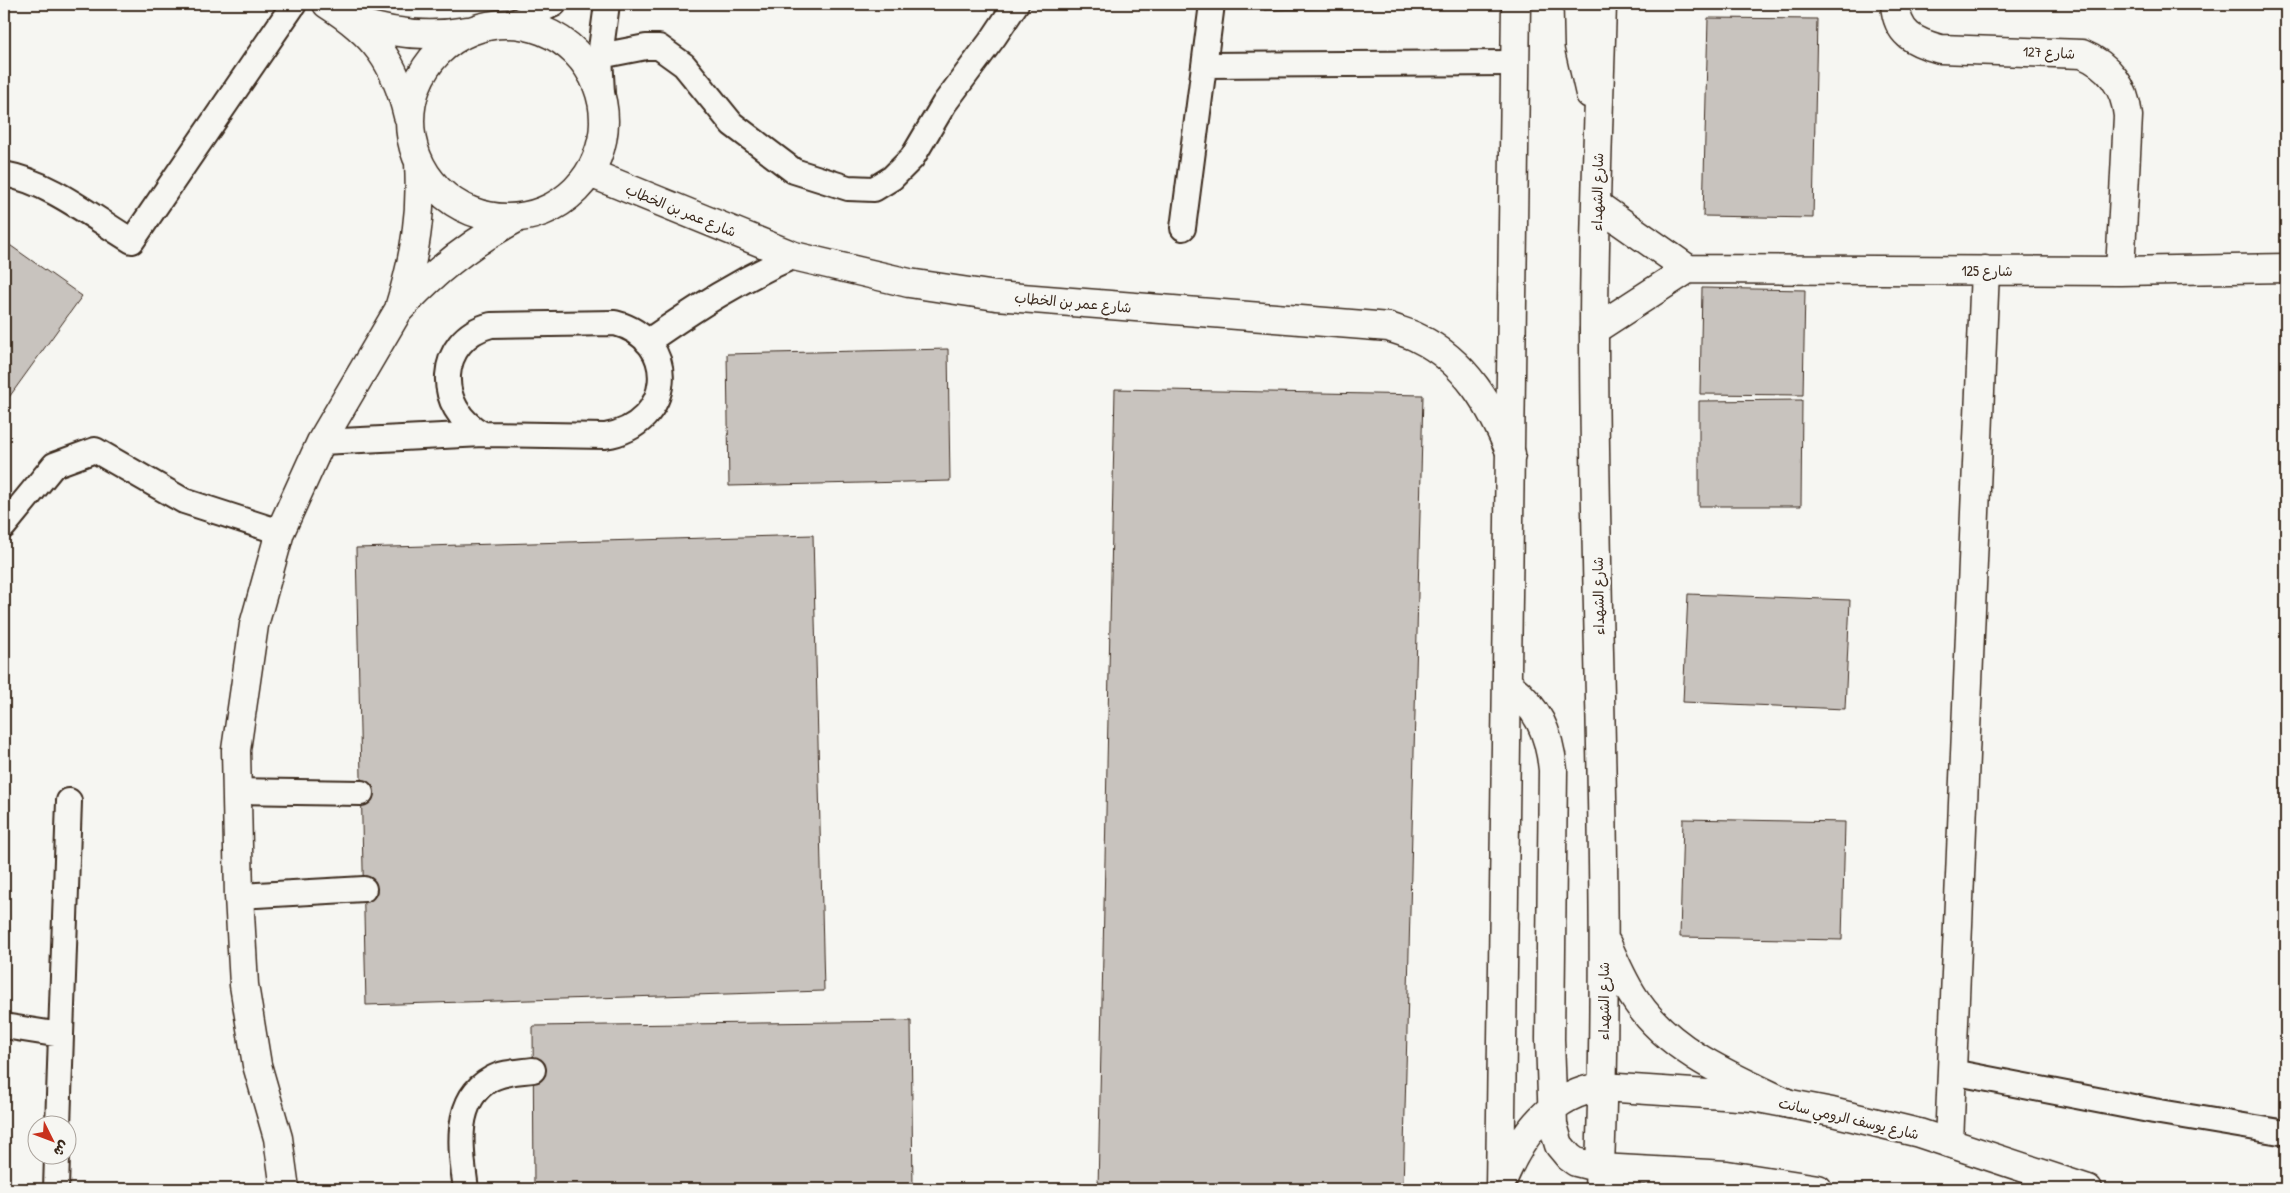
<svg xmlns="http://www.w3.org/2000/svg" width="2290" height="1193" font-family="'Patrick Hand','Playpen Sans Arabic',sans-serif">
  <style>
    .building { fill: #c8c3be; stroke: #3b2a1e }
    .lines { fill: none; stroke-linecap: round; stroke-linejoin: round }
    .service-casing { stroke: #3b2a1e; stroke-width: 28 }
    .minor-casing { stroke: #3b2a1e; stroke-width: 31 }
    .tertiary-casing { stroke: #3b2a1e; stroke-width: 31 }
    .secondary-casing { stroke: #3b2a1e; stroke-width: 31 }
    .service { stroke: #f6f6f2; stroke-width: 24 }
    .minor { stroke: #f6f6f2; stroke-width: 28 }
    .tertiary { stroke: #f6f6f2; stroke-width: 28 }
    .secondary { stroke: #f6f6f2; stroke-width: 28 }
    .labels { text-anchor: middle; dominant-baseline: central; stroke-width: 5; stroke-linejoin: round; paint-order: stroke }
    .street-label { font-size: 14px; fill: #3b2a1e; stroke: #f6f6f2 }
  </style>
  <rect width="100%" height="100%" fill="#f6f6f2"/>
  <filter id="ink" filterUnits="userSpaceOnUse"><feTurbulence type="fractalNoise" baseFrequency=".02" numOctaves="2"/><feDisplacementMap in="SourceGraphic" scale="10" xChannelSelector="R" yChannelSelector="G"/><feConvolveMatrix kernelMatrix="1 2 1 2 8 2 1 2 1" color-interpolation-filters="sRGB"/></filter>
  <g filter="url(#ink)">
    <!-- building -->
    <path class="building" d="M1264 4H1359V8L1264 10Z
      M1708 18 1817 19 1813 218 1703 216Z
      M4 241 82 296 7 400 4 397Z
      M1702 288 1805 290 1803 395 1700 394Z
      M948 349 950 481 729 486 727 354Z
      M1115 389 1423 395 1403 1189H1098Z
      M1802 400 1801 506H1699V401Z
      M813 535 824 991 366 1005 356 548Z
      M1688 594 1850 600 1845 709 1683 702Z
      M1683 819 1845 822 1842 940 1680 937Z
      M911 1021 913 1189H534L533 1026Z"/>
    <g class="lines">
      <defs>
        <path id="service" d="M513 23 554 4
          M600 56 646 47H659L684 65 732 124 794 171 848 188 874 189 892 178 912 158 944 104 994 37 1016 4
          M1205 65 1515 63
          M602 93 600 56 607 4
          M4 174C50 182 92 217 132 241L294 4
          M1183 228 1212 4
          M647 342C696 308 739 280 794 256
          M321 442 483 434 605 436C674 425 681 340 615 323L491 325C436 339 434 409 483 434
          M4 526 54 465 95 450 184 501 280 532
          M236 791 361 793
          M239 896 364 889
          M4 1026 61 1035 69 801
          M1952 1072 2154 1111 2286 1133
          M58 1126 61 1035
          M56 1189 57 1156
          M466 1189C461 1153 452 1100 491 1079 503 1072 519 1072 533 1070"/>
        <path id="minor" d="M327 4C374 34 395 61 408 116
          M1895 4C1897 34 1914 42 1940 49L2082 54C2109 65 2125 87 2128 116L2120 271
          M353 21C391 34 428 38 467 31
          M410 121a97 97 0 1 1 194 0a97 97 0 1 1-194 0Z
          M590 173 794 256 909 283 996 296 1389 327C1399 331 1409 333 1418 338 1466 361 1492 407 1511 454
          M1597 205 1688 269
          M400 305C415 257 422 213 419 163
          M1594 330 1688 269 2120 271 2286 268
          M1949 1143 1985 270
          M285 1189 278 1138 257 1065 244 985 239 896 236 750 254 625 280 532 321 442 398 311C433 272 472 242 517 218"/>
        <path id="tertiary" d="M1603 1087 1753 1097 1832 1112 1919 1133 2088 1189
          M1600 1168 1727 1175 1818 1189"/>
        <path id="secondary" d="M1578 4 1579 46 1590 94
          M1507 683C1538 708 1549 731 1553 770L1550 1039 1553 1125 1559 1145 1569 1157 1576 1162 1600 1168
          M1607 944C1616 964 1624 984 1637 1002 1672 1053 1735 1078 1789 1104
          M1503 1179C1522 1135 1551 1093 1603 1087
          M1500 1189 1516 4
          M1599 1189C1612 904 1594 617 1594 331 1594 222 1599 113 1602 4
          M1672 1189 1697 1174"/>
      </defs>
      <!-- service casing -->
      <use href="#service" class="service-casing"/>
      <!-- minor casing -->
      <use href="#minor" class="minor-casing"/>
      <!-- tertiary casing -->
      <use href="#tertiary" class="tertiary-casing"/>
      <!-- secondary casing -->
      <use href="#secondary" class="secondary-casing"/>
      <!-- service -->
      <use href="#service" class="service"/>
      <!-- minor -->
      <use href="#minor" class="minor"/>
      <!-- tertiary -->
      <use href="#tertiary" class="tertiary"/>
      <!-- secondary -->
      <use href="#secondary" class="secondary"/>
    </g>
  </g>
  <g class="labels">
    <!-- street labels -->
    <g class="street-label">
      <text transform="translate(2049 52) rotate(3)">شارع 127</text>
      <text transform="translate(1597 192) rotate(-89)">شارع الشهداء</text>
      <text transform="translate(681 210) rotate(22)">شارع عمر بن الخطاب</text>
      <text x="1987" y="270">شارع 125</text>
      <text transform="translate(1073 302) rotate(5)">شارع عمر بن الخطاب</text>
      <text transform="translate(1598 596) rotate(-91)">شارع الشهداء</text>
      <text transform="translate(1603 1001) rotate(-90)">شارع الشهداء</text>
      <text transform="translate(1849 1118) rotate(13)">شارع يوسف الرومي سانت</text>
    </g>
  </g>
  <!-- margin -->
  <rect width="2290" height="1193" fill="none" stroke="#f6f6f2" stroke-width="20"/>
  <rect x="10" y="10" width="2270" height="1173" fill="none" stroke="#3b2a1e" stroke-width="2" filter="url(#ink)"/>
  <!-- north arrow -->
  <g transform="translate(52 1140) rotate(132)"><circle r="24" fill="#f6f6f2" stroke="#aba49d"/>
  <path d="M0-4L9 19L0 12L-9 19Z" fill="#c8321e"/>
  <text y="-8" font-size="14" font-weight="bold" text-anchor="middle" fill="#3b2a1e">ش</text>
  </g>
</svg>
